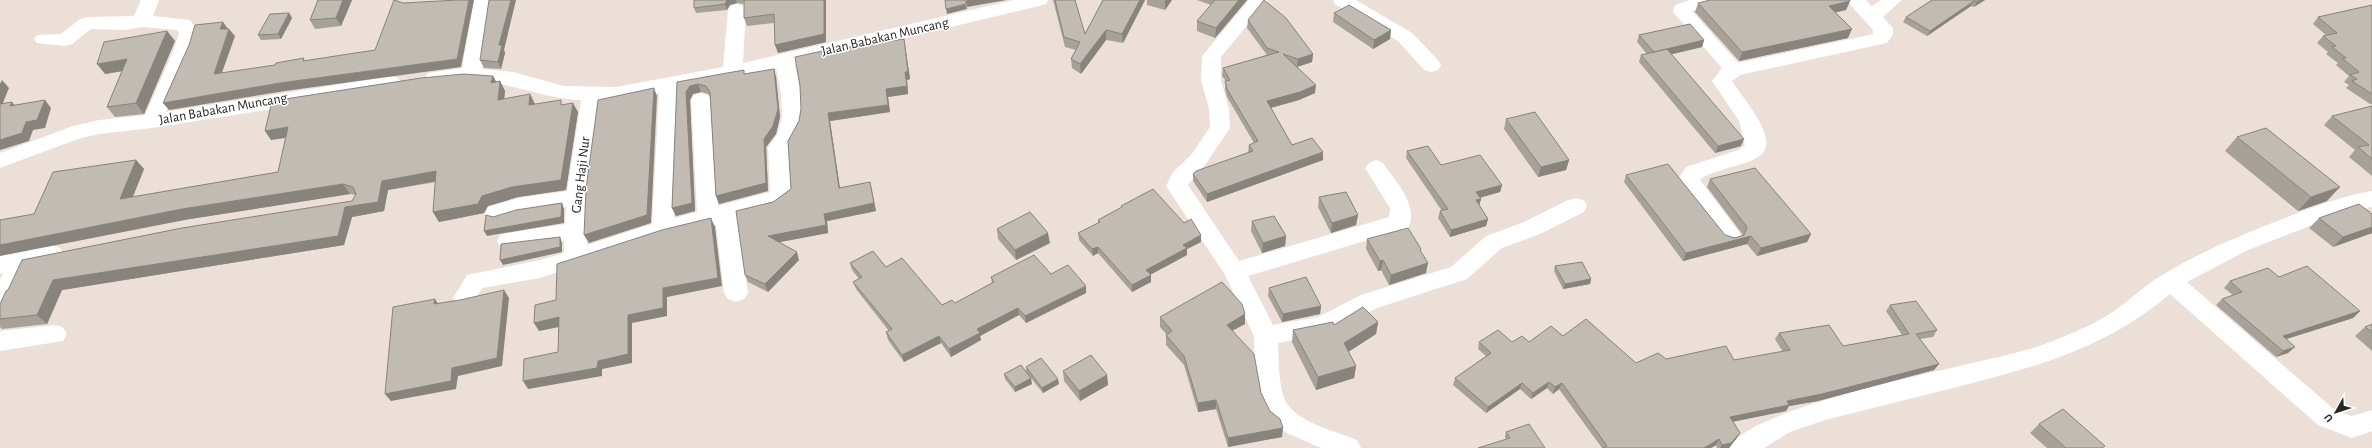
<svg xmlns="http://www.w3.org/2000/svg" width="2372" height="448" font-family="'Alegreya Sans',sans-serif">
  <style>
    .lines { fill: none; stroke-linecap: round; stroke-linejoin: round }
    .minor { fill: #fff; fill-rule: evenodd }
    .wall { fill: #a7a19a }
    .shaded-wall { fill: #88837d }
    .building { fill: #c2bbb3; stroke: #88837d }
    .labels { text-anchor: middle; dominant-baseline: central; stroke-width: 3; stroke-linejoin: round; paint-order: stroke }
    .street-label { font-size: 14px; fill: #272727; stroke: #fff }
  </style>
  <rect width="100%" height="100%" fill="#ebdfd7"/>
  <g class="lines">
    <!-- minor -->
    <path class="minor" d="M141 0H159L153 16 190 20 199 33 193 52 166 112 391 76 398 78 401 83 398 88 391 90 152 128 99 134 78 139 0 168V153L73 126 99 120 145 115 173 52 179 33 177 30 141 27 126 30 91 29 72 44 65 46 37 43 34 39 37 35 61 34 80 19 87 17 134 16Z
      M474 0H492L482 69 513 72 564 86 616 87 723 67 728 10 730 6 737 4 744 6 746 10 743 63 1014 0H1048L1046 4 1039 6 795 64 801 94 802 117 800 128 789 148 792 196C783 211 753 213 737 218L748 293 744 299 736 302 728 299 724 293 716 225 665 237 540 278 482 288 473 304 465 307 457 304 453 298 467 275 540 260 564 253V241L508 249 500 247 497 241 500 235 508 233 565 224 566 207 519 214 496 221 488 219 485 213 488 207 518 198 567 191 581 100C544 99 509 81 471 81 457 80 442 87 428 83L425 78 428 73 462 68ZM776 68 781 94 782 117 777 135 768 147 770 192 718 206 711 100 708 95 701 93 694 95 691 100 697 212 674 218 679 89ZM659 93 652 224 587 245 588 197 601 101H616Z
      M1249 0H1268L1221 57V80L1229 109 1230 128 1205 165 1188 185 1239 261 1389 217 1390 208 1365 168 1369 163 1376 160 1383 163C1395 181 1420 206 1408 228L1248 276 1273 325 1318 317 1361 295 1451 267 1486 236 1524 222 1568 200 1576 198 1584 200 1587 206 1584 212 1540 234 1502 248 1467 279 1377 308 1331 333 1278 343C1279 360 1278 391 1288 405 1302 424 1336 431 1357 440L1361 448H1321L1287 433 1271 420 1262 402 1255 372 1254 336 1225 275 1166 186 1173 172 1191 155 1210 127 1209 109 1201 80 1202 56Z
      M1333 0H1356L1412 33 1438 60 1441 65 1438 70 1431 72 1424 70 1398 41 1335 4Z
      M1690 0H1724L1722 4 1692 11 1738 63 1873 34V30L1846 0H1866L1872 6 1881 0H1902L1883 17 1893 28V35L1887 43 1740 75 1732 81C1741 96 1779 137 1762 154 1752 163 1737 165 1725 169 1718 172 1705 174 1700 180L1742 236 1739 242 1731 244 1723 242 1685 194 1678 179 1686 167 1738 150 1745 145 1739 121 1712 81 1722 68 1673 12 1675 5Z
      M2372 191V207L2349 211 2248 250 2187 282 2336 411 2352 416 2372 410V431L2352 438 2318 425 2170 294C2104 349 2039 366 1957 387 1913 398 1869 409 1825 420L1790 432 1764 448H1729C1751 404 1978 365 2033 348 2060 339 2089 327 2113 312 2130 300 2146 284 2164 274 2202 251 2243 234 2285 218 2314 207 2341 196 2372 191Z
      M52 245 60 248 63 254 60 260 28 268 8 312 0 315V280L3 273 0 274V256Z
      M55 325 63 327 67 334 63 341 0 351V331Z"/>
  </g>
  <!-- wall -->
  <path class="wall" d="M318 0H352L341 26 315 29 310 20Z
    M694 0H744L743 4 737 3 730 5 727 10 696 13 694 8Z
    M744 0H826V42L778 53 774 23 747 26 744 18Z
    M1053 0H1075L1085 34 1103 0H1145L1123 43 1106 40 1081 74 1072 68 1071 59 1076 50 1065 47Z
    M1147 0H1172L1165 10 1147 5Z
    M1197 0H1247L1215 38 1197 31V21L1211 5Z
    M1932 0H1985L1974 7 1971 6 1927 36 1903 22 1906 17Z
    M1850 1 1846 10 1836 12 1848 38 1739 61 1695 12 1698 3Z
    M2372 5V104H2370L2346 88 2349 85 2344 82 2349 76 2336 65 2338 63 2326 54 2328 52 2317 43 2323 36 2326 35 2313 24 2318 17Z
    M289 13 292 18 281 39 261 40 258 35Z
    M1334 13 1391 30 1390 39 1373 49 1333 22Z
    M1248 20 1313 54 1312 62 1297 67 1296 66 1315 93 1299 100 1271 108 1292 145 1323 160 1207 202 1193 181V174L1248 152 1249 145 1254 143 1227 97 1225 89 1226 81 1222 76 1223 68 1267 55 1247 28Z
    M167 31 175 41 144 114 115 117 107 107 122 71 105 74Z
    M1639 35 1704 40 1702 47 1671 54 1741 146 1715 153 1639 62 1641 55 1647 54 1637 42Z
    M904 39 910 79 907 80 908 94 888 97 890 112 830 121 840 188 870 182 876 211 827 221 828 233 779 242 799 260 768 292 748 282 745 275 773 202 791 189 788 141Z
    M504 50 505 53 501 69 484 68 480 60Z
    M745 74 776 77 780 117 776 134 766 147 768 191 719 204 716 196 710 96 708 94 701 92 693 94 690 100 695 211 676 216 672 208 677 82Z
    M493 76 496 82 500 81 505 91 504 99 530 94 535 105H563L578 112 566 190 518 197 488 206 484 213 439 222 433 212 436 182 388 190 384 211 352 217 344 245 62 290 47 324 2 329 0 327V304L352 201 356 195 350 194 190 219 34 214 136 160 144 169 133 197 278 172 286 138 271 140Z
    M2372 106V176L2349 157 2355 150 2324 125 2332 116Z
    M1506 119 1569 160 1566 170 1538 177 1504 129Z
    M2237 137 2327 201 2298 211 2225 151Z
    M1407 151 1441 165 1502 185 1500 192 1480 198 1481 199 1479 205 1488 219 1486 226 1450 237 1438 218 1440 211H1442L1406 158Z
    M1626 175 1725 235 1735 238 1743 235 1707 187 1710 179 1811 234 1807 242 1757 256 1747 244 1683 261 1624 182Z
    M1319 197 1358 215 1356 225 1331 233 1318 207Z
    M1121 206 1184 223 1201 235V242L1187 249V255L1150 275 1151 282 1132 292 1098 253 1093 256 1079 240 1078 233 1098 223V220L1121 208Z
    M2372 214V233L2333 247 2309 228 2319 218Z
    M1252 221 1286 236 1285 246 1262 253 1251 231Z
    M997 229 1050 243 1016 260 998 239Z
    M1367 239 1421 252 1426 273 1389 285 1381 270 1378 271 1366 249Z
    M850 263 886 267 942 305 955 303 992 284 991 277 1051 274 1086 293 1026 323 1019 315 980 336 981 340 951 357 941 343 904 362 888 340 886 332 889 331 856 289 853 282 859 279 852 270Z
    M1555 266 1591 279 1590 284 1563 289 1554 271Z
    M2279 277 2360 311 2353 318 2287 339 2288 353 2276 357 2216 305 2222 299 2233 295 2224 288 2230 281Z
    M1269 288 1321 306 1320 314 1282 322 1268 296Z
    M1890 305 1937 330 1933 337 1920 339 1939 364 1934 370 1818 401 1789 406 1786 411 1733 421 1740 433 1736 439 1729 448H1717L1716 445 1711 448H1602L1559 389 1553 394 1547 388 1531 399 1520 389 1486 413 1453 385 1455 378 1486 356 1478 349 1479 342H1529L1563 336 1636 363 1666 359 1734 360 1783 352 1775 339 1779 333 1843 346 1902 335 1886 311Z
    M1160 317 1245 324 1232 331 1282 437 1228 447 1216 409 1198 412 1184 365 1166 345V335H1167L1160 327Z
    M1378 322 1376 334 1348 352 1356 366 1354 378 1316 390 1292 342 1293 330 1334 325Z
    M2372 324V351L2355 336 2365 327Z
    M1026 367 1059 384 1043 393 1026 372Z
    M1063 371 1107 375 1108 385 1080 401 1064 381Z
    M1004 374 1032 384 1015 392 1005 379Z
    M2039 424 2103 448H2047L2030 433Z
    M1506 432 1545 448 1506 439 1505 437Z"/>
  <!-- shaded-wall -->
  <path class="shaded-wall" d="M343 0H352L341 26 336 18Z
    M469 0H474L461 67 285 91 169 110 163 103 280 83 457 59Z
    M511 0H516L504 50 505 53 501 69 498 62 499 45Z
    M727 0H736L737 3 730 5 727 10 725 4Z
    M824 0H826V42L778 53 775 45Z
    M974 0H1007L967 7 966 1Z
    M1140 0H1145L1123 43 1122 34Z
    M1165 0H1172L1165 10Z
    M1239 0H1247L1215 38 1216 28Z
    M1980 0H1985L1974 7 1977 2Z
    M1850 1 1846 10 1825 15 1829 6Z
    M1974 1 1971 6 1927 36 1930 31Z
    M966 4 967 9 947 14 946 9Z
    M289 13 292 18 281 39 278 34Z
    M223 22 228 29H220Z
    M229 29 235 36 219 81 214 74Z
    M1852 29 1848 38 1739 61 1742 52Z
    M1106 30V40L1081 74 1080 64Z
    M1391 30 1390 39 1373 49 1374 40Z
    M167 31 175 41 144 114 136 103Z
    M904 39 910 79 907 80 908 94 888 97 890 112 830 121 841 196 839 188 828 113 905 72Z
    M1704 40 1702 47 1652 59 1654 52Z
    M1313 54 1312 62 1297 67 1298 59Z
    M127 59 135 69 105 74 97 64Z
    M774 69 776 77 780 117 776 134 766 147 768 191 719 204 716 196 764 139Z
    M493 76 498 85 491 83Z
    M2 80 9 88 0 110V84Z
    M500 81 505 91 503 109 498 100Z
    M698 84 701 92 693 94 690 100 695 211 676 216 672 208 686 92 690 86Z
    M1316 85 1315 93 1299 100 1266 109 1267 101Z
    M654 88 657 96 651 223 589 243 584 235Z
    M530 94 535 104 534 115 529 105Z
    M45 100 51 108 45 128 33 130 29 141 0 150V140Z
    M12 102 19 110 10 106Z
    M573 103 578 112 566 190 518 197 488 206 484 213 439 222 433 212 482 196Z
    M288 127 295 136 271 140 265 131Z
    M1744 139 1741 146 1715 153 1718 146Z
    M1323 152V160L1207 202V194Z
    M136 160 144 169 128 208 120 199Z
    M1569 160 1566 170 1538 177 1541 167Z
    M436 171 442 180 388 190 384 211 352 217 344 245 62 290 47 324 37 315 53 280 345 207 382 181Z
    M870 182 876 211 827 221 828 233 770 244 768 236Z
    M343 184 350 194 190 219 0 256V245L182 209Z
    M1502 185 1500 192 1474 199 1476 192Z
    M2340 187 2327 201 2298 211 2311 197Z
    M1481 199 1479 206 1476 200Z
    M562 203 564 209V223L487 236 484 231Z
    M1358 215 1356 225 1331 233 1332 223Z
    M711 218 715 227 722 286 667 297V316L632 323V363L602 369V376L528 389 523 381 598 361 628 315 663 288Z
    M1488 219 1486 226 1450 237 1451 230Z
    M2372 227V233L2333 247 2343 237Z
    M1048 233 1050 243 1016 260 1015 250Z
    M1811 234 1807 242 1757 256 1761 248Z
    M1201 235V242L1187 249V255L1146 277V270L1183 245Z
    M1286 236 1285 246 1262 253 1263 243Z
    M1751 236 1747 244 1683 261 1686 253Z
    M560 237 562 243V252L503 265 500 260Z
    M1098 247V253L1093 256 1092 249Z
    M797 252 799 260 768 292 765 284Z
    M1383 260 1381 270 1378 271 1380 261Z
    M1428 263 1426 273 1389 285 1391 275Z
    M1151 275V282L1132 292V285Z
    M1591 279 1590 284 1563 289 1565 284Z
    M1086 286V293L1026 323 1025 316Z
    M504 290 509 298 502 366 458 376 456 389 391 401 385 394 452 368Z
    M435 299 440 307 434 304Z
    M1321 306 1320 314 1282 322 1283 314Z
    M1018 308 1019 315 980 336 981 340 951 357 949 349 977 329Z
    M2360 311 2353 318 2276 342 2283 336Z
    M1245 314V324L1226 334 1227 325Z
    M559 317 564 326 539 331 534 323Z
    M1378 322 1376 334 1342 356 1344 343Z
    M939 336 941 343 904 362 902 355Z
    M2295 347 2288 353 2276 357 2283 351Z
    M1939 364 1934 370 1818 401 1789 406 1786 411 1727 423 1730 417 1787 401Z
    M1356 366 1354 378 1316 390 1318 377Z
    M1107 375 1108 385 1080 401 1079 391Z
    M1031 378 1032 384 1015 392V387Z
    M1058 379 1059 384 1043 393 1042 388Z
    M1549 382 1547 388 1531 399 1533 393Z
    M1522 383 1520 389 1486 413 1488 407Z
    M1562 383 1559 389 1553 394 1555 387Z
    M1216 400V409L1198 412V403Z
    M1283 428 1282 437 1228 447V438Z
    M1740 433 1736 439 1729 448H1720L1722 445Z
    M1719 439 1716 445 1711 448H1704Z"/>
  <!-- building -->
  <path class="building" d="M318 0H343L336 18 310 20Z
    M394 0 403 3 458 0H469L457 59 280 83 163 103 189 45 195 25 223 22 220 29H229L214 74 275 65 276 63 304 58 303 61 375 50Z
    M489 0H511L499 45H502L498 62 480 60Z
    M694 0H727L725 4 694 8Z
    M744 0H824V34L775 45 774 14 744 18Z
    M945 0H974L966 1V4L946 9Z
    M1055 0H1075L1085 34 1103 0H1140L1122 34 1106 30 1080 64 1071 59 1080 42 1064 37Z
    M1215 0H1239L1216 28 1197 21Z
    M1264 0 1286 18 1313 54 1298 59 1283 54 1316 85 1300 92 1267 101 1292 145 1312 138 1323 152 1207 194 1193 174 1196 171 1253 151 1249 145 1258 141 1227 89 1225 81 1230 80 1223 68 1279 52 1267 48 1248 20Z
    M1710 0H1850V1L1829 6 1852 29 1742 52 1698 3Z
    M1932 0H1980L1977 2 1974 1 1930 31 1906 17Z
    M1349 5 1391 30 1374 40 1334 13Z
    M2372 5V94L2352 81 2357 79 2350 75 2359 72 2342 58H2346L2332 47 2336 46 2323 36 2337 33 2318 17Z
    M289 13 278 34 258 35 270 14Z
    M1690 24 1704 40 1654 52 1667 49 1744 139 1718 146 1641 55 1654 52 1639 35Z
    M167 31 136 103 107 107 127 59 97 64 104 42Z
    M904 39 908 72H905L907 86 886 89 888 105 828 113 839 188 870 182 874 203 824 214 826 225 768 236 797 252 765 284 745 275 736 211 773 202 791 189 788 141 799 121 801 109 800 86 795 57 827 50Z
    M774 69 778 109 773 126 764 139 766 183 716 196 710 92 706 86 698 84 690 86 686 92 692 203 672 208 677 82 744 70V74Z
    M464 74 493 76 491 83 500 81 498 100 530 94 529 105 561 100V105L573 103 561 180 512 187 482 196 478 204 433 212 436 171 382 181 378 202 345 207 338 236 53 280 37 315 0 319V304L6 291 8 290 22 260 182 228 352 201 356 194 353 187 343 184 182 209 0 245V220L34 214 53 172 136 160 120 199 278 172 288 127 265 131 272 101 421 78Z
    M654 88 647 215 584 235 586 189 598 100Z
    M45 100 37 120 26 122 22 133 0 140V104L12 102 10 106Z
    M2372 106V159L2358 147 2369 145 2332 116Z
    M1535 112 1569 160 1541 167 1506 119Z
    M2266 128 2340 187 2311 197 2237 137Z
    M1428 146 1441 165 1480 155 1502 185 1476 192 1481 199 1476 200 1488 219 1451 230 1440 211 1448 209 1407 151Z
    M1668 164 1725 235 1735 238 1744 235 1747 227 1710 179 1755 168 1811 234 1761 248 1751 236 1686 253 1626 175Z
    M1153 189 1184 223 1191 219 1201 235 1183 245 1187 248 1146 270 1151 275 1132 285 1098 247 1092 249 1078 233 1100 222 1098 220 1122 207 1121 206Z
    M1346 192 1358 215 1332 223 1319 197Z
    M562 203 561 217 484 231 486 215 493 217 516 210Z
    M2359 204 2372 214V227L2343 237 2319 218Z
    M1030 212 1048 233 1015 250 997 229Z
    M1274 216 1286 236 1263 243 1252 221Z
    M711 218 718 278 663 288V308L628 315V354L598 361 597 368 523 381 524 359 558 352 559 317 534 323 535 305 556 300 557 264 662 230Z
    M1408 228 1421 249 1420 250 1428 263 1391 275 1383 260 1380 261 1367 239Z
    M560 237V247L500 260 501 244Z
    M873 251 886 267 902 258 942 305 952 300 955 303 994 282 991 277 1034 255 1051 274 1068 265 1086 286 1025 316 1018 308 977 329 980 333 949 349 939 336 902 355 886 332 892 329 853 282 862 277 850 263Z
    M1582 262 1591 279 1565 284 1555 266Z
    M2307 266 2360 311 2283 336 2295 347 2283 351 2222 299 2242 292 2230 281 2268 268 2279 277Z
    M1306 277 1321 306 1283 314 1269 288Z
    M1222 282 1242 304 1245 314 1227 325 1254 354 1261 393 1270 411 1280 419 1283 428 1228 438 1216 400 1198 403 1184 356 1166 335 1172 331 1160 317Z
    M504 290 497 358 452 368 451 381 385 394 393 307 435 299 434 304 460 300Z
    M1916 301 1937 330 1916 334 1939 364 1822 394 1787 401 1789 405 1730 417 1740 433 1731 443 1722 445 1719 439 1704 448H1603L1607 446 1562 383 1555 387 1549 382 1533 393 1522 383 1488 407 1455 378 1491 353 1479 342 1498 330 1512 342 1522 336 1529 342 1551 326 1563 336 1586 319 1636 363 1658 353 1666 359 1726 346 1734 360 1790 350 1779 333 1829 325 1843 346 1909 334 1890 305Z
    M1363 307 1378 322 1344 343 1356 366 1318 377 1293 330 1333 322 1334 325Z
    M2372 324V332L2365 327Z
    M1091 355 1107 375 1079 391 1063 371Z
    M1041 358 1058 379 1042 388 1026 367Z
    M1021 365 1031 378 1015 387 1004 374Z
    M2063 409 2105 446 2102 448H2066L2039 424Z
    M1529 424 1545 448H1478L1510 438 1506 432Z"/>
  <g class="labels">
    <!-- street labels -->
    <g class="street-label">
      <text transform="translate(885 37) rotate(-13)">Jalan Babakan Muncang</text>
      <text transform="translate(223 109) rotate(-10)">Jalan Babakan Muncang</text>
      <text transform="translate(581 175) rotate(-83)">Gang Haji Nur</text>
    </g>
  </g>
  <!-- north arrow -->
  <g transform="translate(2336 412) rotate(231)" stroke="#ffffff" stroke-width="3" paint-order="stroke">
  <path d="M0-3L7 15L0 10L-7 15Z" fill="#272727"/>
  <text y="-6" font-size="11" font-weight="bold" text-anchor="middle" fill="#272727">U</text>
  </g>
</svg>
